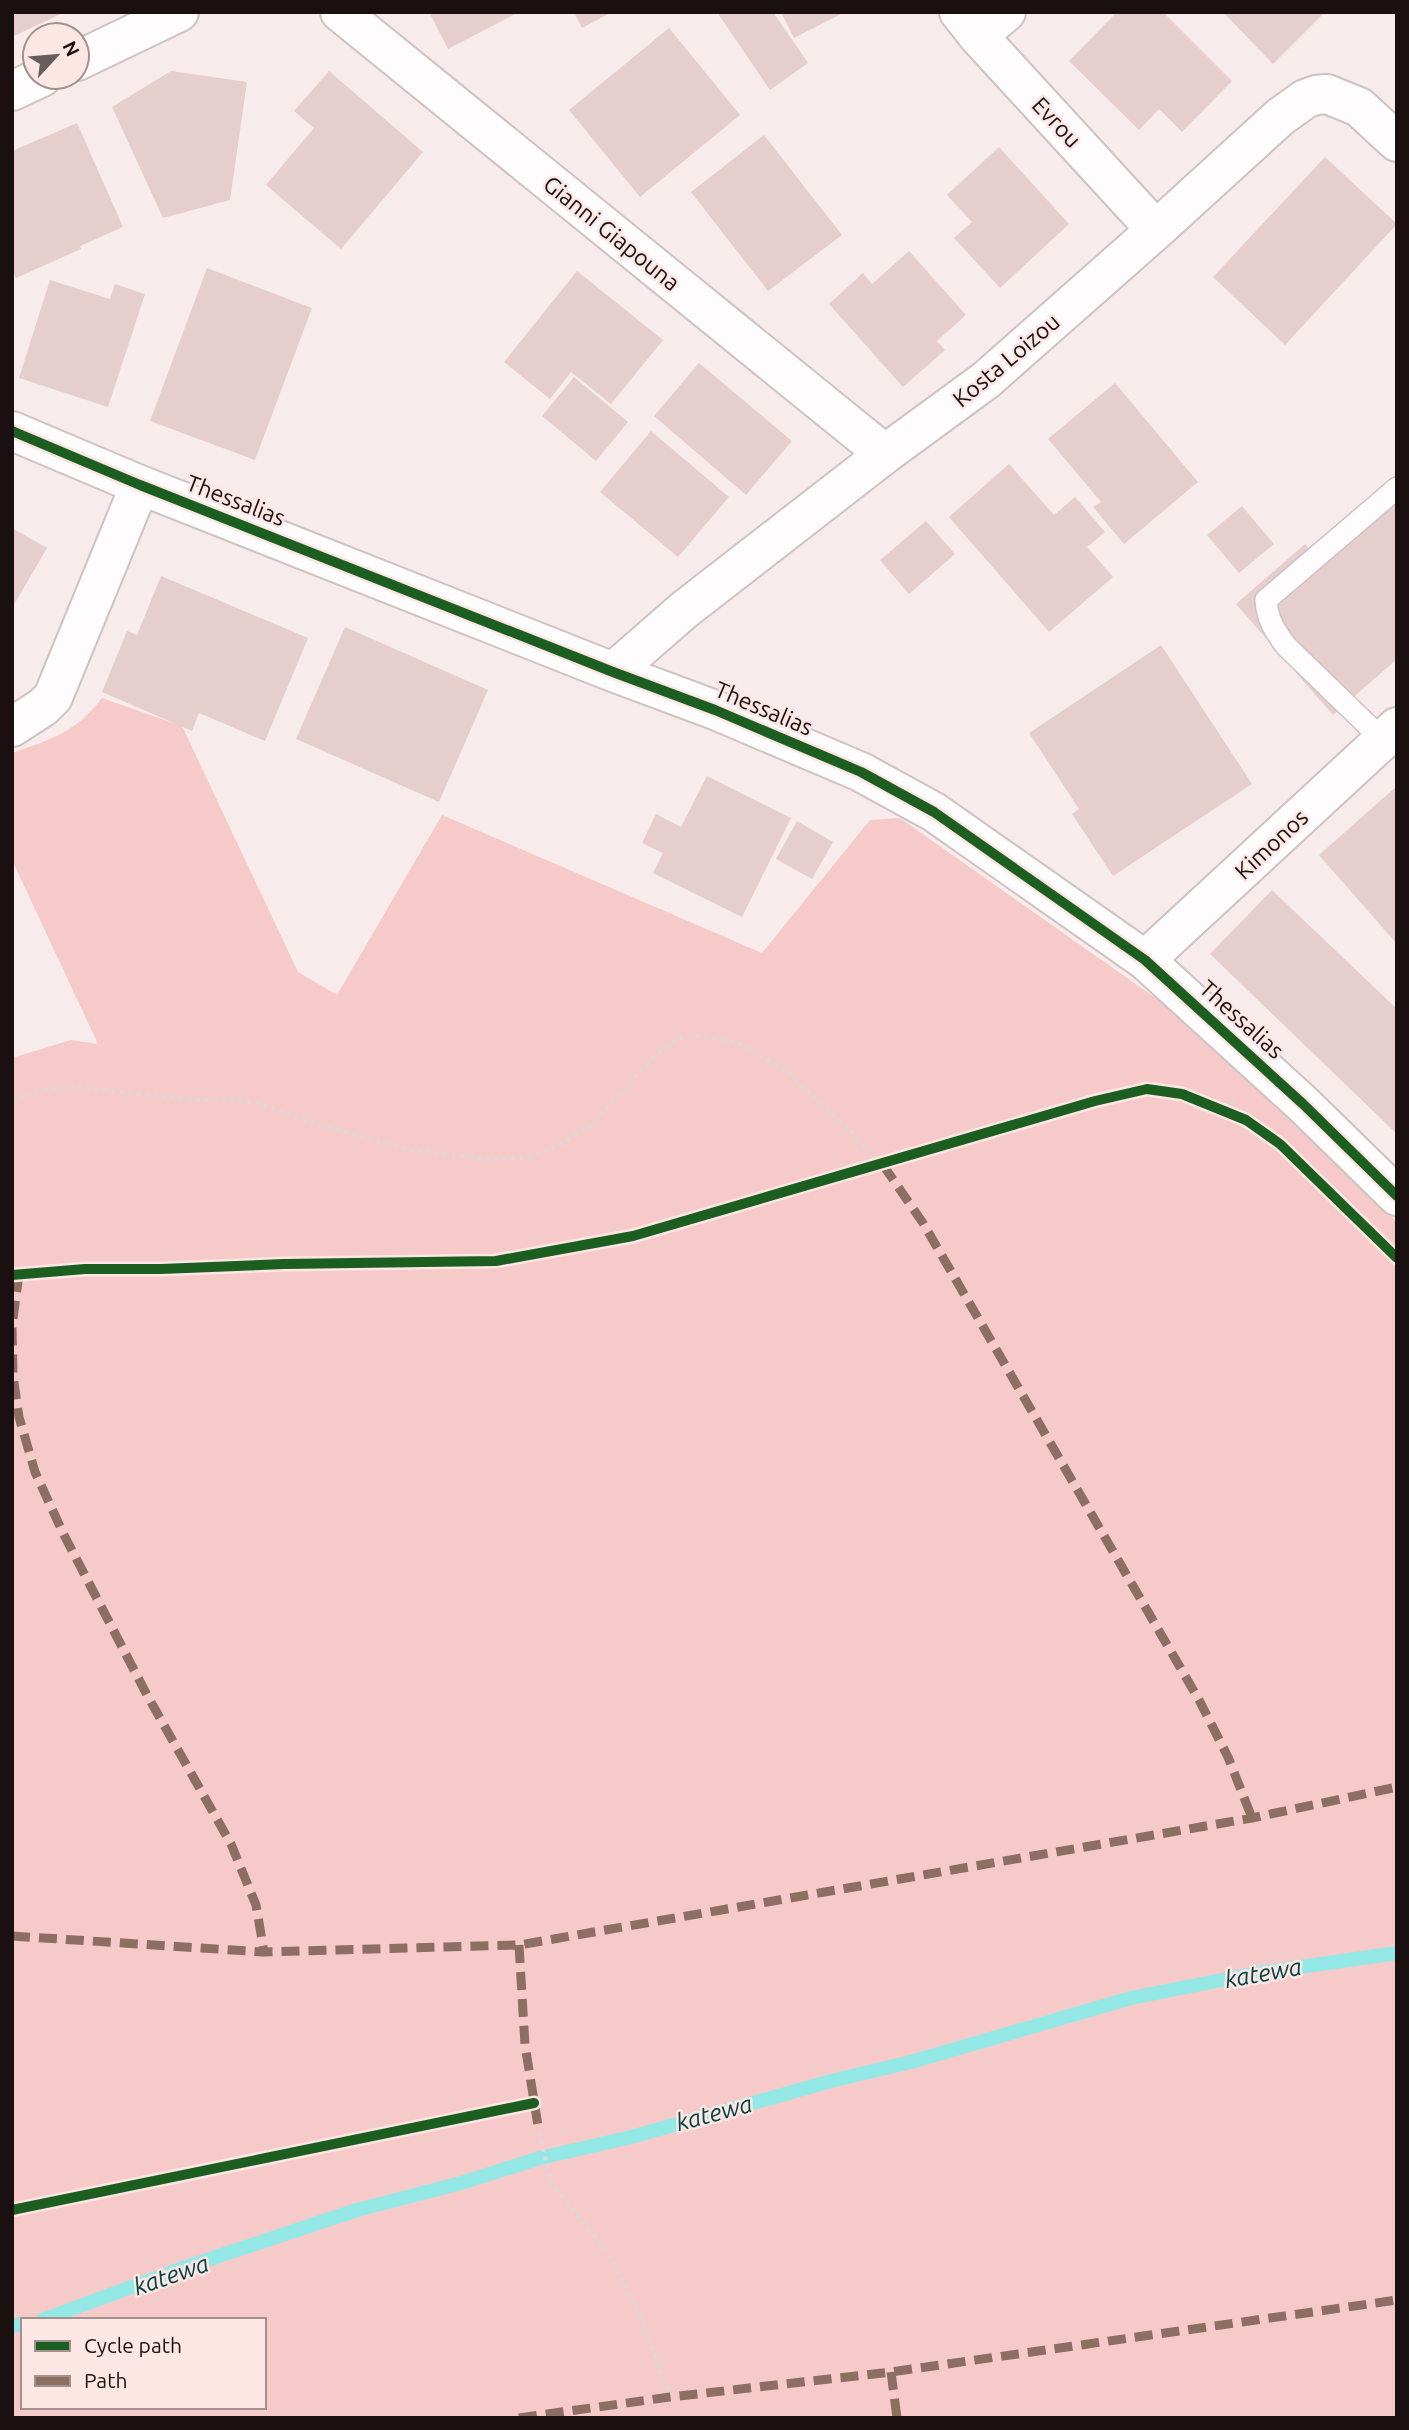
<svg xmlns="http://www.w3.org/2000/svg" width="1409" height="2430" font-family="Ubuntu,sans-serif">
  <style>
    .green { fill: #f5cac8; fill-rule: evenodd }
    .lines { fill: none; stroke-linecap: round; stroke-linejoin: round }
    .stream { stroke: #94e9e7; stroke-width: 14 }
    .building { fill: #e5cecd }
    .lane-casing { stroke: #cdc3c3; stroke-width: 24 }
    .street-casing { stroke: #cdc3c3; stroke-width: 42 }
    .path { stroke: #dbd8d7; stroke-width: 4.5; stroke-dasharray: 3.5 5; stroke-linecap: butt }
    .lane { stroke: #fefcfc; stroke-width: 21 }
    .street { stroke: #fefcfc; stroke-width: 38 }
    .quiet { stroke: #8d6e63; stroke-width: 9; stroke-dasharray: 18 9; stroke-linecap: butt }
    .cycleway-casing { stroke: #fde7e5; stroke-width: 15 }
    .cycleway { stroke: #1b5e20; stroke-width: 10 }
    .labels { text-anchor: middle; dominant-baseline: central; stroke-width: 5; stroke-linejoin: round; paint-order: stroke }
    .street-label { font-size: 23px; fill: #19100f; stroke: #fde7e5 }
    .water-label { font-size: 24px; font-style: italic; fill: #054342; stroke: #fde7e5 }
  </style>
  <rect width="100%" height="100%" fill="#f7eceb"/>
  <!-- green -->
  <path class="green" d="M102 698 182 726 298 972 337 995 442 815 762 953 870 820 900 818 1208 1035 1397 1222V2418H12V1058L71 1040 98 1044 12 860V753C52 739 75 733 102 698ZM23 2320H264V2407H23Z"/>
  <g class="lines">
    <!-- stream -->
    <path class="stream" d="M42 2320 183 2268 357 2210 461 2183 540 2158 631 2137 835 2080 911 2062 1131 1998 1252 1974 1397 1953
      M12 2326 23 2324"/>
  </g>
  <!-- building -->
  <path class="building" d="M12 12H65L12 37Z
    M429 12H519L448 49Z
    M574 12H612L582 28Z
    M717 12H773L808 63 770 90Z
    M781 12H845L794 38Z
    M1117 12H1163L1232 81 1182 132 1159 109 1139 130 1069 61Z
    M1223 12H1325L1273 64Z
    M669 28 740 115 640 197 569 110Z
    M171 71 247 82 230 200 163 218 112 107Z
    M329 71 423 152 341 249 266 185 314 128 294 111Z
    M77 123 123 227 80 246 81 249 16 278 12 270V151Z
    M764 135 842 235 768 291 691 192Z
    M999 147 1069 224 1000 288 954 238 972 222 947 195Z
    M1325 157 1397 224 1285 345 1213 277Z
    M909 251 966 315 937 341 945 350 903 387 829 304 863 273 872 284Z
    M207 268 312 308 255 460 150 421Z
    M577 271 663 340 611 404 571 372 550 399 504 362Z
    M50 280 110 299 115 284 145 294 108 407 19 378Z
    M699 363 792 441 746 495 654 416Z
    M574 377 628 422 596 461 542 416Z
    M1115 383 1198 482 1124 544 1093 507 1101 502 1048 439Z
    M651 431 729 497 678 557 600 492Z
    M1009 464 1054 515 1075 497 1105 532 1087 547 1113 577 1049 632 949 517Z
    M1397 485V659L1333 715 1236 604 1305 544 1315 556Z
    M1242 506 1274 544 1239 573 1207 535Z
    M926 521 955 554 909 594 880 560Z
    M12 528 47 548 12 608Z
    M161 576 308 638 265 741 199 713 192 731 102 692 127 631 137 635Z
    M345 627 488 690 439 802 296 739Z
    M1161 645 1252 784 1113 876 1072 814 1079 809 1029 733Z
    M707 776 791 818 742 917 653 873 663 853 642 843 656 814 681 827Z
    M1397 786V944L1319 855Z
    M797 821 833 842 812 879 776 859Z
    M1272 890 1397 1009V1134L1210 954Z"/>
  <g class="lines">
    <defs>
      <path id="lane" d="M1383 740 1286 646C1275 631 1267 619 1266 600L1397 488"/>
      <path id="street" d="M340 12 885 454
        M959 12 978 36 1156 230
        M978 36 1006 12
        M77 61 179 12
        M12 91 42 77
        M12 431 140 485 613 672 715 710 861 772 934 812 1145 960 1303 1104 1397 1196
        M613 672 684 610 885 454 986 380 1156 230 1280 117 1305 99 1316 95 1327 94 1359 107 1397 142
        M12 727 43 707 53 697 140 485
        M1145 960 1397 727"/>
    </defs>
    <!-- lane casing -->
    <use href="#lane" class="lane-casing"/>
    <!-- street casing -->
    <use href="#street" class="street-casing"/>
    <!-- path -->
    <path class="path" d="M12 1101 41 1090 77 1087 193 1100 227 1099 258 1103 304 1120 405 1149 488 1159 527 1158 560 1145 591 1125 656 1054 680 1038 704 1036 738 1043 785 1070 844 1124 883 1165
      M1230 1112 1233 1096
      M539 2132 551 2182 606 2250 640 2316 670 2397"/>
    <!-- lane -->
    <use href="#lane" class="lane"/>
    <!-- street -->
    <use href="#street" class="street"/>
    <!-- quiet -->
    <path class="quiet" d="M883 1165 923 1223 1199 1700 1228 1757 1252 1818
      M19 1274 12 1326 13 1376 19 1417 35 1472 64 1535 147 1695 231 1844 256 1905 264 1952
      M12 1936 264 1952 519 1945 1252 1818 1397 1787
      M519 1945 525 2045 539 2132
      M891 2372 897 2418
      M519 2418 670 2397 891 2372 1397 2300"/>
    <defs>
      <path id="cycleway" d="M12 431 140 485 613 672 715 710 861 772 934 812 1145 960 1303 1104 1397 1196
        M12 1275 85 1269H161L284 1264 496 1261 633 1236 1095 1101 1147 1089 1182 1094 1246 1120 1280 1144 1397 1258
        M12 2210 534 2103"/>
    </defs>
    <!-- cycleway casing -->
    <use href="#cycleway" class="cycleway-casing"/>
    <!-- cycleway -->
    <use href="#cycleway" class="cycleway"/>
  </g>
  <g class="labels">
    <!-- street labels -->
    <g class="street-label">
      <text transform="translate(1057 122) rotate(47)">Evrou</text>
      <text transform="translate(612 233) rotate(39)">Gianni Giapouna</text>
      <text transform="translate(1006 360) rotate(-40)">Kosta Loizou</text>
      <text transform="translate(236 500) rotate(21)">Thessalias</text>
      <text transform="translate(764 708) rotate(23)">Thessalias</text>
      <text transform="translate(1271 844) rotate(-43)">Kimonos</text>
      <text transform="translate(1242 1019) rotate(42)">Thessalias</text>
    </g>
    <!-- water labels -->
    <g class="water-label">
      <text transform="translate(1263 1973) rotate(-10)">katewa</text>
      <text transform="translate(714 2113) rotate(-15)">katewa</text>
      <text transform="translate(171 2275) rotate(-19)">katewa</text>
    </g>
  </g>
  <!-- border -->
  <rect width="1409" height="2430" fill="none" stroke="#19100f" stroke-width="28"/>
  <!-- legend -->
  <rect x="21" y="2318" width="245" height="91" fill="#fde7e5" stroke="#a2918f" stroke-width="2"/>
  <rect x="35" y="2341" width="35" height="10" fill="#1b5e20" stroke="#a2918f" stroke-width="2"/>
  <text x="84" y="2353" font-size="21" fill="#19100f">Cycle path</text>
  <rect x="35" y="2376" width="35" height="10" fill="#8d6e63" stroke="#a2918f" stroke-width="2"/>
  <text x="84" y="2388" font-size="21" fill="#19100f">Path</text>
  <!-- north arrow -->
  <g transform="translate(56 56) rotate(64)"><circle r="33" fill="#fde7e5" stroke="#a2918f" stroke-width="2"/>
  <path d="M0-5L12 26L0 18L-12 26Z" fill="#675d5c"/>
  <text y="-10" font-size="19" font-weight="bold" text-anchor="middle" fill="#19100f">N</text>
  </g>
</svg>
